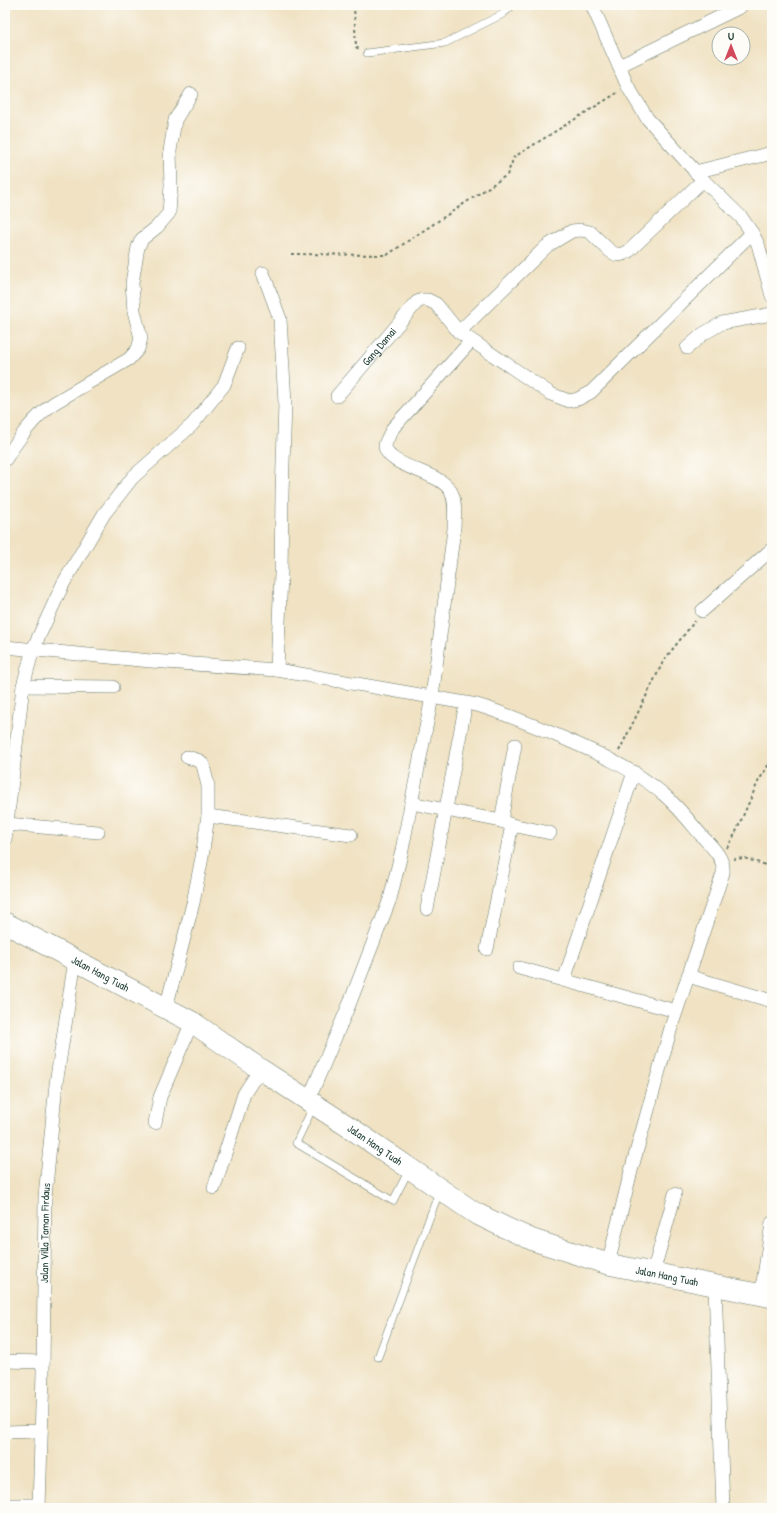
<svg xmlns="http://www.w3.org/2000/svg" width="777" height="1513" font-family="'Patrick Hand',sans-serif">
  <style>
    .lines { fill: none; stroke-linecap: round; stroke-linejoin: round }
    .service-casing { stroke: #687766; stroke-width: 8 }
    .minor-casing { stroke: #687766; stroke-width: 14 }
    .primary-casing { stroke: #687766; stroke-width: 22 }
    .path { stroke: #687766; stroke-width: 2; stroke-dasharray: 3 3; stroke-linecap: butt }
    .service { stroke: #fff; stroke-width: 7 }
    .minor { stroke: #fff; stroke-width: 13 }
    .primary { stroke: #fff; stroke-width: 21 }
    .labels { text-anchor: middle; dominant-baseline: central; stroke-width: 4; stroke-linejoin: round; paint-order: stroke }
    .street-label { font-size: 11px; fill: #1f3d34; stroke: #fdfcf7 }
  </style>
  <rect width="100%" height="100%" fill="#fdfcf7"/>
  <filter id="ink" filterUnits="userSpaceOnUse"><feTurbulence type="fractalNoise" baseFrequency=".025" numOctaves="2"/><feDisplacementMap in="SourceGraphic" scale="8" xChannelSelector="R" yChannelSelector="G"/><feConvolveMatrix kernelMatrix="1 2 1 2 8 2 1 2 1" color-interpolation-filters="sRGB"/></filter>
  <filter id="wash" filterUnits="userSpaceOnUse"><feTurbulence type="fractalNoise" baseFrequency=".012" numOctaves="4" result="noise"/><feDisplacementMap in="SourceGraphic" scale="16" xChannelSelector="R" yChannelSelector="G"/><feGaussianBlur stdDeviation="0.9" result="paint"/><feColorMatrix in="noise" values="0 0 0 0 0 0 0 0 0 0 0 0 0 0 0 0 0 1.4 0 .05"/><feComposite in="paint" operator="in"/></filter>
  <g filter="url(#wash)">
    <rect width="100%" height="100%" fill="#f0e2c3"/>
  </g>
  <g filter="url(#ink)">
    <g class="lines">
      <defs>
        <path id="service" d="M367 53 445 43 503 14 513 5
          M313 1107 296 1143 393 1201 409 1170
          M378 1357 439 1192"/>
        <g id="minor">
          <path d="M592 5 628 87 647 118 703 180 741 217 752 233 758 244 772 296"/>
          <path d="M619 66 740 7 741 5"/>
          <path d="M695 172 772 153"/>
          <path d="M263 273 280 319 285 403 282 493 281 574 277 670"/>
          <path d="M459 332 547 246 572 231 581 230 590 232 610 251 617 255 623 254 629 251 703 180"/>
          <path d="M687 348 703 334 722 323 772 314"/>
          <path id="s1" d="M337 396 417 302 422 300H428L436 304 459 332 551 394 569 401 578 399 591 392 752 233"/>
          <path d="M5 460C19 438 33 418 54 403L129 359 138 349 141 338 134 311 132 283 138 247 142 239 157 227 169 213 171 185 170 151 175 120 191 94"/>
          <path d="M702 611 772 549"/>
          <path d="M5 647 151 661 277 670 477 705C504 713 530 724 556 735 593 751 631 767 662 793 677 805 689 821 701 835 711 846 725 858 723 873L672 1024 631 1171 608 1264"/>
          <path d="M23 686 113 687"/>
          <path d="M411 803 501 821 512 825 550 833"/>
          <path d="M208 816 351 835"/>
          <path d="M501 821 515 745"/>
          <path d="M7 824 98 832"/>
          <path d="M5 840 23 686 33 649 63 584 104 514 133 477 192 425 224 385 238 348"/>
          <path d="M427 909 464 713"/>
          <path d="M487 949 512 825"/>
          <path d="M519 968 676 1011"/>
          <path d="M688 976 772 1001"/>
          <path d="M564 980 634 772"/>
          <path d="M166 1008 193 903 202 857 208 816V786L203 765 200 761 187 757"/>
          <path d="M308 1101 349 1005 390 899 402 850 432 697 454 529C454 518 457 501 450 490 439 471 385 467 385 445 386 440 391 433 393 428L471 341"/>
          <path d="M155 1123 160 1097 192 1022"/>
          <path d="M214 1188 244 1094 260 1069"/>
          <path d="M653 1273 675 1194"/>
          <path d="M715 1286 723 1508"/>
          <path d="M761 1296 772 1223"/>
          <path d="M5 1361 43 1362"/>
          <path d="M5 1432 41 1431"/>
          <path d="M5 1505H39"/>
          <path id="s2" d="M39 1508 43 1372 45 1197 56 1084 75 960"/>
        </g>
        <g id="primary">
          <path id="s3" d="M5 923 192 1022 260 1069 352 1129 475 1213 504 1227 533 1240 608 1264 772 1297"/>
        </g>
      </defs>
      <!-- service casing -->
      <use href="#service" class="service-casing"/>
      <!-- minor casing -->
      <use href="#minor" class="minor-casing"/>
      <!-- primary casing -->
      <use href="#primary" class="primary-casing"/>
      <!-- path -->
      <path class="path" d="M354 5 356 47 359 49
        M291 254 387 255 507 175 514 157 617 93
        M619 751 664 660 695 621
        M727 848 735 834 758 782 772 759
        M733 859 744 858 772 867"/>
      <!-- service -->
      <use href="#service" class="service"/>
      <!-- minor -->
      <use href="#minor" class="minor"/>
      <!-- primary -->
      <use href="#primary" class="primary"/>
    </g>
  </g>
  <g class="labels">
    <!-- street labels -->
    <g class="street-label">
      <text stroke="none"><textPath href="#s1" startOffset="65">Gang Damai</textPath></text>
      <text stroke="none"><textPath href="#s3" startOffset="108">Jalan Hang Tuah</textPath></text>
      <text stroke="none"><textPath href="#s3" startOffset="432">Jalan Hang Tuah</textPath></text>
      <text stroke="none"><textPath href="#s2" startOffset="275">Jalan Villa Taman Firdaus</textPath></text>
      <text stroke="none"><textPath href="#s3" startOffset="756">Jalan Hang Tuah</textPath></text>
    </g>
  </g>
  <!-- margin -->
  <rect width="777" height="1513" fill="none" stroke="#fdfcf7" stroke-width="20"/>
  <!-- north arrow -->
  <g transform="translate(731 46)"><circle r="19" fill="#fdfcf7" stroke="#a4b0a9"/>
  <path d="M0-3L7 15L0 10L-7 15Z" fill="#d1495b"/>
  <text y="-6" font-size="11" font-weight="bold" text-anchor="middle" fill="#1f3d34">U</text>
  </g>
</svg>
